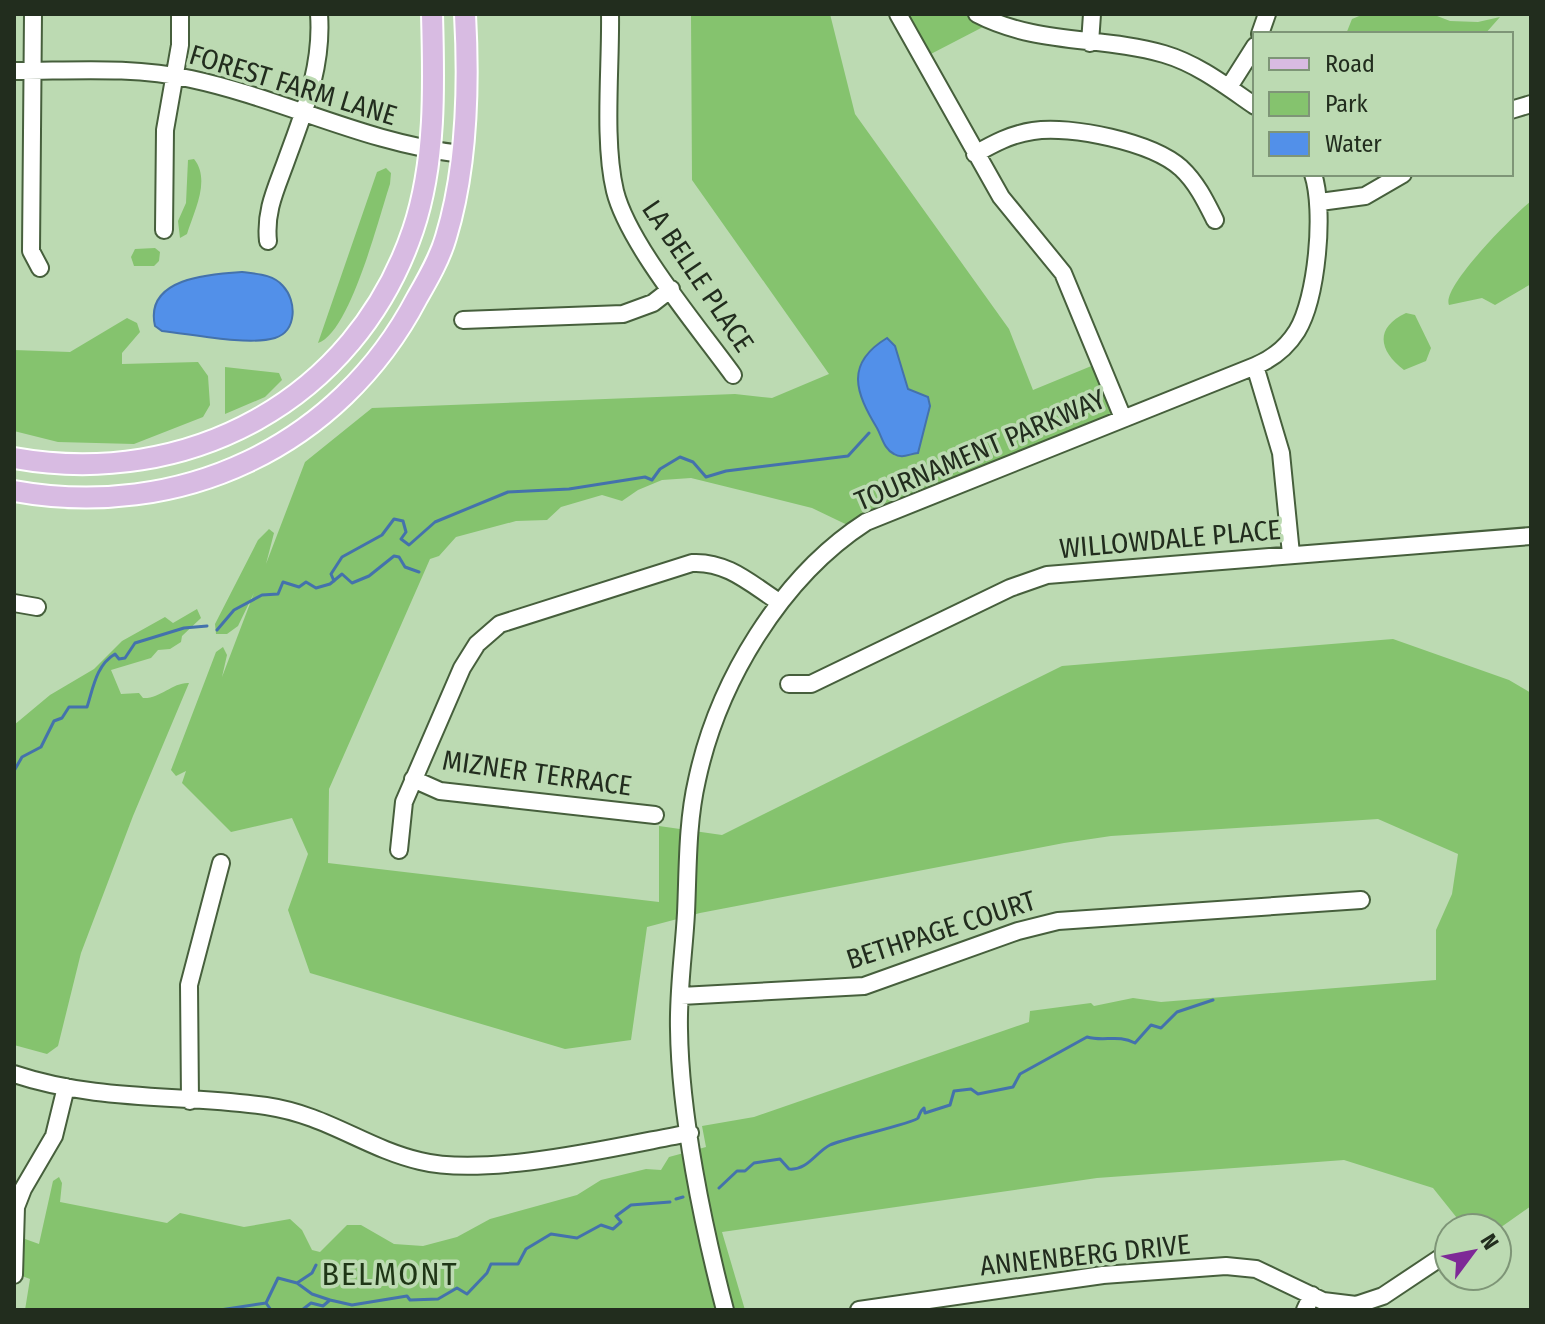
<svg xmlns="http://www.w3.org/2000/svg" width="1545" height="1324" font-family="'Fira Sans Condensed',sans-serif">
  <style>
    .green { fill: #85c36e }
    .water { fill: #5290e9; stroke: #4472ac; stroke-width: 2 }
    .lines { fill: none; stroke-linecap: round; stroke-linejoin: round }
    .stream { stroke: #4472ac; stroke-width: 3 }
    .minor-casing { stroke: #465f3c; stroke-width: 20 }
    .major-casing { stroke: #fff; stroke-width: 24 }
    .minor { stroke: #fff; stroke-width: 16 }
    .major { stroke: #d8bbe2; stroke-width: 20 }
    .labels { text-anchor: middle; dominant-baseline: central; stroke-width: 7; stroke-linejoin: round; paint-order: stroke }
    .street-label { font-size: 28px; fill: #222d1e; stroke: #bcdab2 }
    .quarter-label { font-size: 32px; letter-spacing: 2px; fill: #1f3616; stroke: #bcdab2 }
  </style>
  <rect width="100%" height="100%" fill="#bcdab2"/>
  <!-- green -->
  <path class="green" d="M691 14H830L855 114 1009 329 1033 390 1106 360 1132 422 886 519 862 532 812 508 691 478 662 480 638 490 622 501 602 495 561 507 547 520 516 521 456 537 439 556 430 559 329 789 328 863 659 902V826L722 835 1062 666 1393 639 1509 680 1531 693V1206L1497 1230 1465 1228 1433 1188 1344 1160 1097 1178 722 1232 745 1310H25L30 1279 14 1273V1235L39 1244 53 1181 59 1177 62 1183 60 1202 167 1223 180 1213 244 1227 290 1219 302 1230 312 1250 320 1252 347 1225H361L394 1244 423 1246 457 1237 490 1219 577 1195 601 1180 646 1169 661 1170 669 1157 706 1147 702 1126 754 1117 1029 1022 1030 1011 1091 1003 1094 1006 1133 998 1161 1002 1436 980V930L1452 894 1458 854 1378 819 1111 836 1064 843 700 913 647 927 631 1040 565 1049 310 973 288 910 308 854 292 818 231 832 182 783 186 771 176 776 171 770 216 652 223 647 227 655 222 677 254 593 238 626 227 634H216L215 624 258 540 269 529 274 533 266 564 305 462 372 408 735 394 772 398 829 374 692 180Z
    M904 14H1008L927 56Z
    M1364 14H1432L1450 21 1478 22 1500 17 1485 34H1346L1352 19Z
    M194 159C211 180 194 211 187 234L180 238 178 221 186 203 188 160Z
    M386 168 391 173 390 184C379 217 350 333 318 343L377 172Z
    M1531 201V284L1495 305 1482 298 1449 305C1441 287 1514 215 1531 201Z
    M155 248 160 252 159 261 154 266H134L131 257 135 249Z
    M1406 313 1415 315 1431 348 1426 361 1404 370C1379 351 1374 328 1406 313Z
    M127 318 137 323 140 332 122 353V364L198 362 208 376 210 405 203 417 134 444 58 442 14 431V350L70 352Z
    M225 367 279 373 282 380 265 397 225 414Z
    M197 609 201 618 182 636 181 642 170 649 158 650 151 658 111 670 121 694 139 693 143 698C160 699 173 682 189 683L133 816 81 953 58 1046 47 1054 14 1045V725L50 695 94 669 122 641 165 617 173 623Z"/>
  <!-- water -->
  <path class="water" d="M242 272C256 274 273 274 283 286 297 301 297 331 275 338 248 346 191 334 162 331L155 326C144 278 210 274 242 272Z
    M887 338 895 346 908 389 928 397 930 406 918 453C909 454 902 459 894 454 884 449 882 437 877 428 856 393 844 364 887 338Z"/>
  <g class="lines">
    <!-- stream -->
    <path class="stream" d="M334 581 331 574 342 557 382 535 394 519 403 521 406 532 401 539 409 545 435 522 508 492 569 489 645 477 652 480 660 469 680 457 693 462 706 477 726 471 848 456 869 433
      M217 630 234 610 262 595 278 594 283 582 299 587 306 582 316 588 330 584 342 574 352 583 369 576 394 556 399 557 405 567 419 572
      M14 771 22 757 41 747 54 721 62 718 69 707H87C93 689 96 665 115 654L119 659 125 658 135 643 184 628 207 626
      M719 1188 737 1171H745L754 1163 780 1159 789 1169C807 1171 816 1152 830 1145 842 1139 915 1123 918 1118 920 1114 920 1111 924 1108L925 1113 950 1105 954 1091 971 1089 978 1094 1013 1087 1020 1074 1087 1037C1104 1042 1118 1034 1135 1043L1151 1025 1161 1028 1177 1012 1213 1000
      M676 1199 683 1197
      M297 1283 312 1273 316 1265
      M266 1303 278 1278 297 1283 312 1294 330 1300
      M202 1310H219
      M220 1310 266 1303 271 1310
      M302 1310 311 1303 323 1306 330 1300 352 1305 407 1296 410 1300 438 1299 457 1288 467 1294 487 1273 491 1264H518L526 1249 551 1234 577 1238 601 1225 613 1229 621 1222 616 1216 631 1205 670 1202"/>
    <defs>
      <path id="minor" d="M33 14 31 251 40 268
        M610 14C611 66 603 141 615 191 628 244 699 328 733 375
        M898 14 1001 197 1063 273 1123 418
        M977 14C1036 45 1101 36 1164 54 1198 64 1226 86 1255 106
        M1260 34 1267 14
        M1090 43 1092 14
        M14 71C73 71 132 66 191 79 284 99 365 143 461 154
        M1229 87 1255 46
        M1511 110 1531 104
        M975 154C993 144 1011 134 1033 131 1071 125 1152 142 1181 168 1197 183 1206 202 1215 220
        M1320 202 1365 196 1403 174
        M164 230 165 130 180 45V14
        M268 241C265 212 275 191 285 164 303 114 323 68 319 14
        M463 320 623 314 653 303 671 289
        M1255 366 1281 453 1291 554
        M14 603 37 607
        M789 684H811L1010 588 1047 575 1531 536
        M413 779 440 791 655 815
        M399 850 404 802 462 668 477 644 500 624 692 563C727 561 751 584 779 602
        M681 996 864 986 1018 931 1058 921 1361 900
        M14 1074C98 1102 180 1094 266 1106 327 1115 365 1148 420 1161 487 1178 619 1146 690 1133
        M190 1101 189 985 221 863
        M14 1275 16 1207 23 1189 54 1136 66 1087
        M725 1310C703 1226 680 1115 679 1029 678 990 684 951 686 913 688 869 687 823 697 780 718 682 781 577 866 522L1255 366C1272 359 1287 347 1297 331 1317 298 1325 210 1313 174
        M859 1310 1103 1275 1226 1266 1256 1269 1323 1301 1356 1305 1383 1296 1449 1252
        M1305 1310 1312 1295"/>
      <path id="major" d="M14 458C187 489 355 401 413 230 436 162 434 85 432 14
        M14 491C179 521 339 447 417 298 428 279 440 258 446 237 467 168 469 86 465 14"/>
    </defs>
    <!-- minor casing -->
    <use href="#minor" class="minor-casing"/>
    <!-- major casing -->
    <use href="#major" class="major-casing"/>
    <!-- minor -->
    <use href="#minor" class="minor"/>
    <!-- major -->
    <use href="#major" class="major"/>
  </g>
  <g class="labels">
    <!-- street labels -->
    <g class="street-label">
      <text transform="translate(293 85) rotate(17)">FOREST FARM LANE</text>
      <text transform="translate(698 276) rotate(56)">LA BELLE PLACE</text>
      <text transform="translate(980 450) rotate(-23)">TOURNAMENT PARKWAY</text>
      <text transform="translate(1170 539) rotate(-5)">WILLOWDALE PLACE</text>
      <text transform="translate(537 773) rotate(8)">MIZNER TERRACE</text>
      <text transform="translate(941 930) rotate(-18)">BETHPAGE COURT</text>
      <text transform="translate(1085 1255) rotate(-6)">ANNENBERG DRIVE</text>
    </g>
    <!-- quarter labels -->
    <g class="quarter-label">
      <text x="390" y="1274">BELMONT</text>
    </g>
  </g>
  <!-- border -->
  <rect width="1545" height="1324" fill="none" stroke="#222d1e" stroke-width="32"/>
  <!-- legend -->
  <rect x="1253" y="32" width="260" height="144" fill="#bcdab2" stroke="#7e9577" stroke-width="2"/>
  <rect x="1269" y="58" width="40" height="12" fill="#d8bbe2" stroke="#7e9577" stroke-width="2"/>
  <text x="1325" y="72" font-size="24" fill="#222d1e">Road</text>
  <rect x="1269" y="92" width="40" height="24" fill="#85c36e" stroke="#7e9577" stroke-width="2"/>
  <text x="1325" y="112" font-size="24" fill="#222d1e">Park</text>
  <rect x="1269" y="132" width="40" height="24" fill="#5290e9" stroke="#7e9577" stroke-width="2"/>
  <text x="1325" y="152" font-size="24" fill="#222d1e">Water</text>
  <!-- north arrow -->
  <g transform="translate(1473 1252) rotate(58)"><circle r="38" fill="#bcdab2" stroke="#7e9577" stroke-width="2"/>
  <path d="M0-6L14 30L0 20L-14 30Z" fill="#7e2997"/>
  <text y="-12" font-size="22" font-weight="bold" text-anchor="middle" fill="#222d1e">N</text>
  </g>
</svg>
